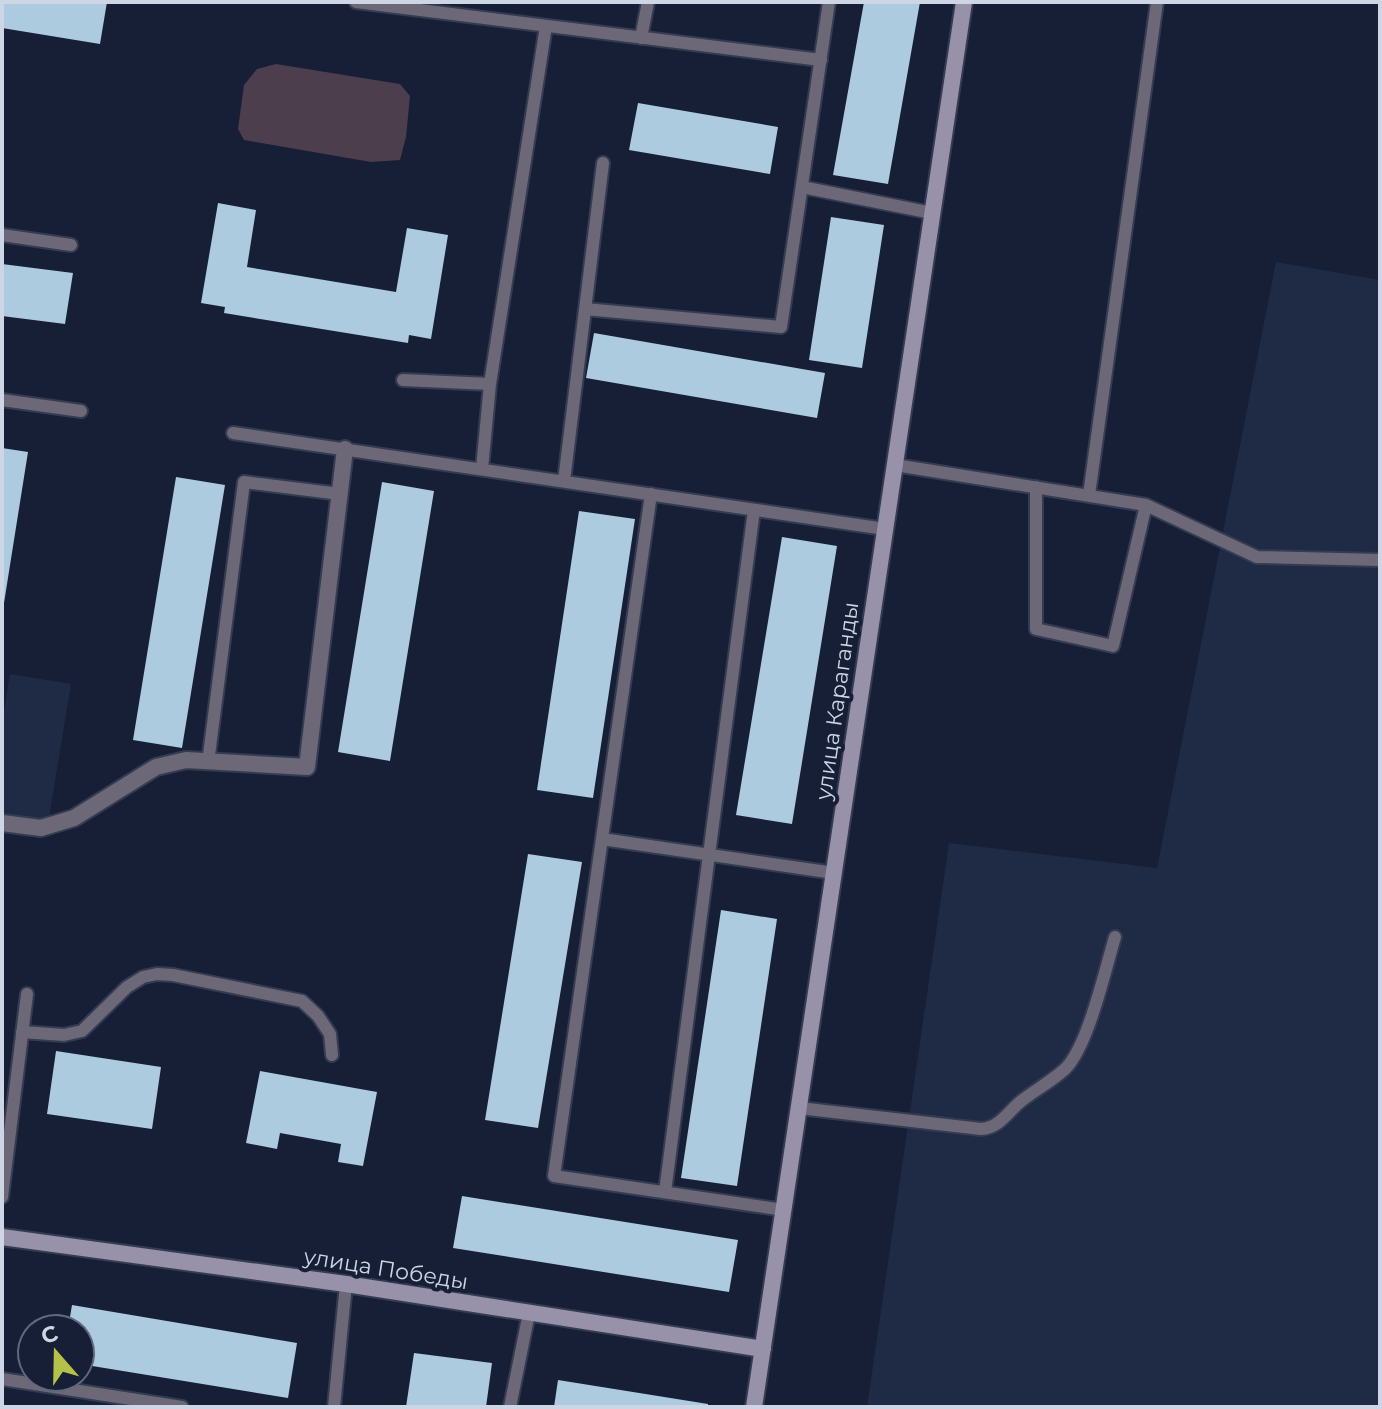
<svg xmlns="http://www.w3.org/2000/svg" width="1382" height="1409" font-family="Montserrat,sans-serif">
  <style>
    .built { fill: #1f2a45 }
    .green { fill: #4d3e4d }
    .building { fill: #accbdf }
    .lines { fill: none; stroke-linecap: round; stroke-linejoin: round }
    .lane-casing { stroke: #333c51; stroke-width: 16 }
    .street-casing { stroke: #333c51; stroke-width: 20 }
    .secondary-casing { stroke: #333c51; stroke-width: 20 }
    .lane { stroke: #6c6878; stroke-width: 12 }
    .street { stroke: #6c6878; stroke-width: 16 }
    .secondary { stroke: #9792aa; stroke-width: 16 }
    .labels { text-anchor: middle; dominant-baseline: central; stroke-width: 8; stroke-linejoin: round; paint-order: stroke }
    .street-label { font-size: 22px; fill: #ced5e4; stroke: #161f35 }
  </style>
  <rect width="100%" height="100%" fill="#161f35"/>
  <!-- built -->
  <path class="built" d="M1276 262 1380 280V1407H867L949 843 1157 868Z
    M10 674 71 684 48 824 2 817V723Z"/>
  <!-- green -->
  <path class="green" d="M276 64 400 84 410 96 406 137 400 160 371 162 244 140 238 129 244 85 257 69Z"/>
  <!-- building -->
  <path class="building" d="M2 2H107L100 44 2 28Z
    M864 2H920L888 184 833 175Z
    M638 103 778 127 770 174 629 150Z
    M218 203 256 210 247 267 396 292 407 228 448 235 431 339 409 335 408 343 224 313 225 307 201 303Z
    M831 217 884 225 862 368 809 360Z
    M2 264 73 273 65 324 2 316Z
    M594 333 825 373 817 418 586 378Z
    M2 448 28 452 4 603H2Z
    M176 477 225 485 182 748 133 740Z
    M382 482 434 491 390 761 338 752Z
    M579 511 635 519 593 798 537 790Z
    M782 537 837 546 792 824 736 815Z
    M528 854 582 862 538 1128 485 1120Z
    M721 910 777 919 737 1186 681 1178Z
    M56 1051 161 1067 152 1129 47 1114Z
    M260 1071 377 1092 363 1166 338 1162 341 1144 280 1133 277 1149 246 1143Z
    M462 1196 738 1240 729 1292 453 1248Z
    M72 1305 297 1343 288 1398 80 1364V1329H68Z
    M414 1353 492 1363 486 1407H406Z
    M558 1380 708 1404V1407H554Z"/>
  <g class="lines">
    <defs>
      <path id="lane" d="M356 2 821 60
        M641 38 648 2
        M802 187 932 213
        M2 235 71 245
        M585 309 781 327 829 2
        M403 380 490 384
        M2 400 81 411
        M233 433 885 529
        M895 465 1146 505 1113 646 1036 629V487
        M482 469 490 384 546 26
        M564 481 603 163
        M651 494 554 1176 784 1210
        M1089 495 1157 2
        M1146 505 1257 557 1380 560
        M208 763 244 482 340 494
        M602 839 834 873
        M22 1032 64 1035 82 1031 127 987 143 977 157 974 173 975 302 1001 318 1016 330 1034 332 1055
        M799 1108 981 1129C999 1128 1007 1113 1020 1102 1035 1090 1052 1081 1065 1069 1088 1047 1105 970 1115 937
        M665 1192 754 510
        M2 1197 27 994
        M2 1379 182 1407
        M334 1407 346 1284
        M510 1407 529 1313"/>
      <path id="street" d="M2 823 41 828 74 818 156 767 186 760 307 767 345 449"/>
      <path id="secondary" d="M2 1237 346 1284 763 1349
        M754 1407 964 2"/>
    </defs>
    <!-- lane casing -->
    <use href="#lane" class="lane-casing"/>
    <!-- street casing -->
    <use href="#street" class="street-casing"/>
    <!-- secondary casing -->
    <use href="#secondary" class="secondary-casing"/>
    <!-- lane -->
    <use href="#lane" class="lane"/>
    <!-- street -->
    <use href="#street" class="street"/>
    <!-- secondary -->
    <use href="#secondary" class="secondary"/>
  </g>
  <g class="labels">
    <!-- street labels -->
    <g class="street-label">
      <text transform="translate(837 701) rotate(-82)">улица Караганды</text>
      <text transform="translate(386 1269) rotate(9)">улица Победы</text>
    </g>
  </g>
  <!-- border -->
  <rect width="1382" height="1409" fill="none" stroke="#ced5e4" stroke-width="8"/>
  <!-- north arrow -->
  <g transform="translate(56 1353) rotate(340)"><circle r="38" fill="#161f35" stroke="#60687b" stroke-width="2"/>
  <path d="M0-6L14 30L0 20L-14 30Z" fill="#b4c24a"/>
  <text y="-12" font-size="22" font-weight="bold" text-anchor="middle" fill="#ced5e4">С</text>
  </g>
</svg>
